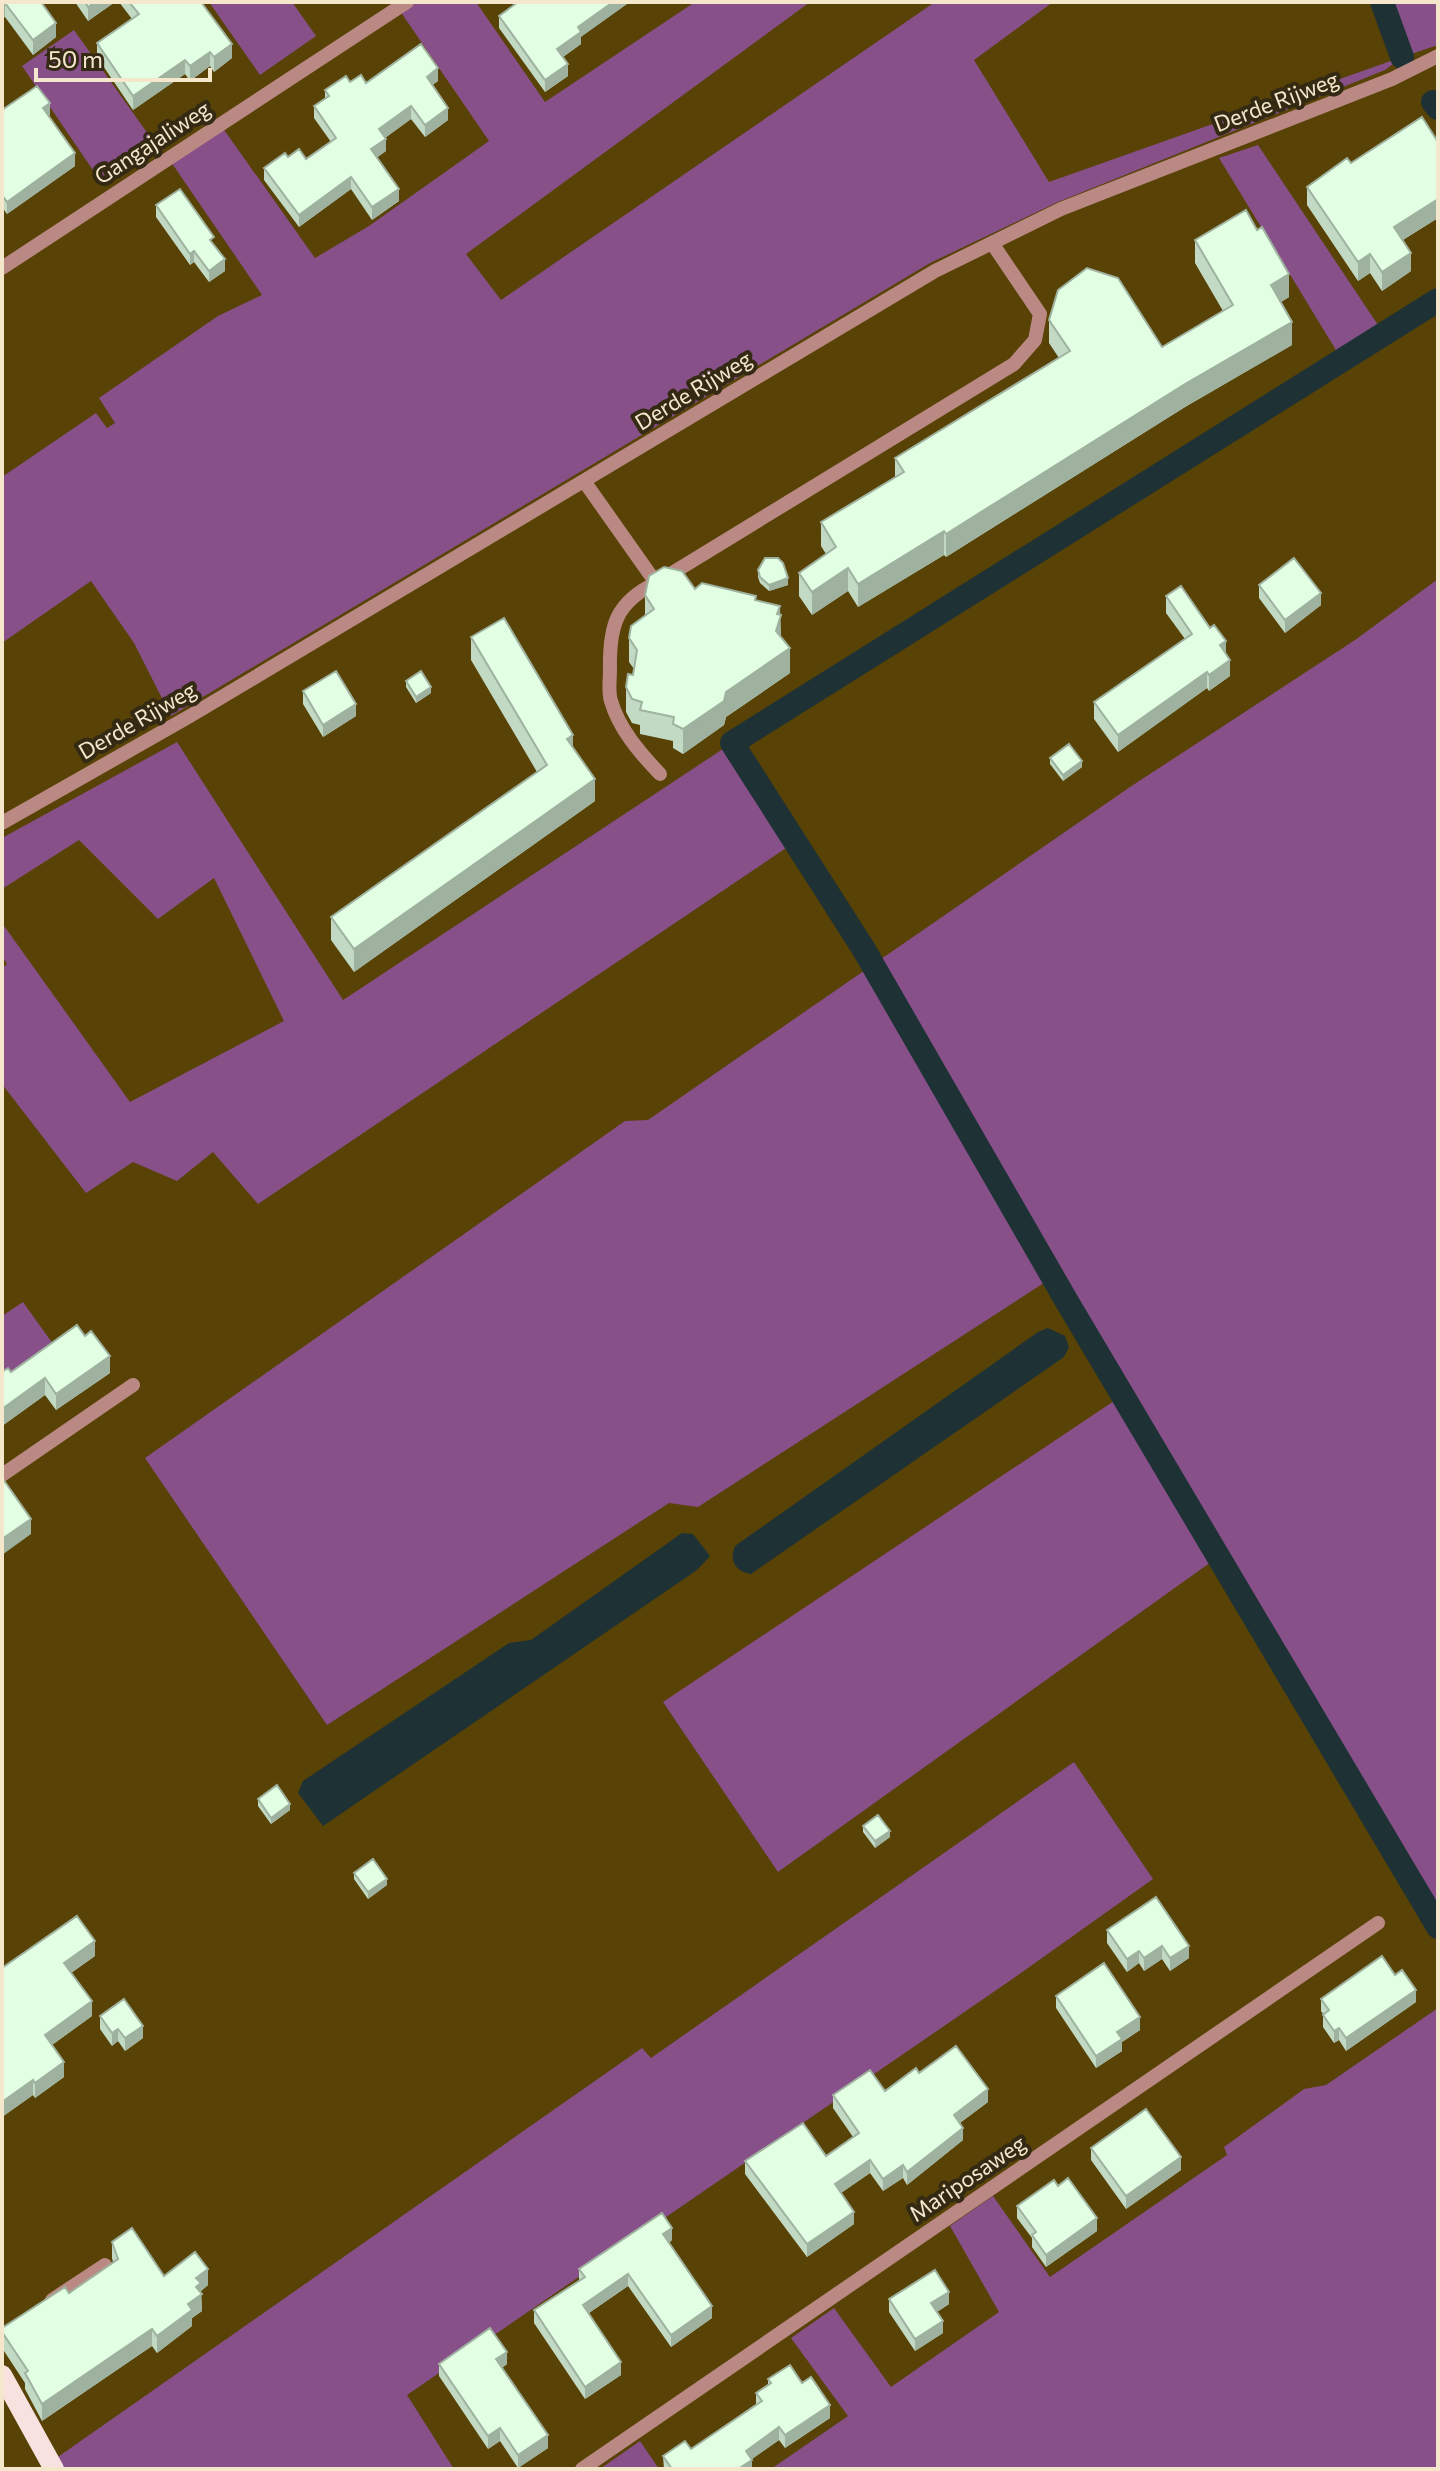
<svg xmlns="http://www.w3.org/2000/svg" width="1440" height="2471" font-family="Commissioner,sans-serif">
  <style>
    .green { fill: #875089 }
    .water { fill: #1e3235 }
    .lines { fill: none; stroke-linecap: round; stroke-linejoin: round }
    .canal { stroke: #1e3235; stroke-width: 24 }
    .minor { stroke: #ba8984; stroke-width: 14 }
    .major { stroke: #f7e2e0; stroke-width: 20 }
    .wall { fill: #c2dac3 }
    .shaded-wall { fill: #9eb29f }
    .building { fill: #e2fee3; stroke: #9eb29f; stroke-width: 2 }
    .labels { text-anchor: middle; dominant-baseline: central; stroke-width: 8; stroke-linejoin: round; paint-order: stroke }
    .street-label { font-size: 22px; fill: #f4e7cc; stroke: #342a14 }
  </style>
  <rect width="100%" height="100%" fill="#584206"/>
  <!-- green -->
  <path class="green" d="M209 2H292L316 36 260 75Z
    M406 2H476L545 102 695 2H810L466 254 501 300 935 2H1053L974 60 1049 182 1402 57 1382 2H1438V45L1402 57 1385 70 1058 202 930 263 171 716 134 643 91 581 2 643V477L96 413 107 428 115 423 99 398 218 316 262 295 171 162 222 127 315 258 369 226 489 141 398 8Z
    M74 30 153 141 99 179 22 66Z
    M1258 145 1384 334 1342 360 1219 158Z
    M1438 579V1927L1218 1557 778 1872 663 1702 1123 1395 1053 1277 698 1507 669 1503 327 1725 145 1458 625 1121 648 1120 1130 787 1355 640Z
    M177 742 343 1000 732 743 795 842 258 1204 213 1152 177 1181 133 1162 86 1193 2 1084V968L7 964 2 956V923L130 1102 284 1021 214 878 158 919 79 840 2 889V838Z
    M23 1302 56 1348 2 1387V1316Z
    M1074 1762 1153 1879 1011 1980 407 2395 454 2469H60L55 2459 642 2048 651 2058Z
    M1438 2008V2469H771L848 2416 791 2338 834 2308 891 2387 999 2312 950 2226 993 2196 1050 2277 1227 2155 1224 2147 1304 2089 1326 2085Z
    M640 2441 659 2469H600Z"/>
  <!-- water -->
  <path class="water" d="M1048 1328 1065 1336 1069 1347 1064 1357 751 1574C735 1571 729 1561 735 1546L1038 1332Z
    M682 1533 693 1534 710 1556 697 1570 323 1826 298 1793 303 1781 509 1643 531 1640Z"/>
  <g class="lines">
    <!-- canal -->
    <path class="canal" d="M1382 2 1402 57
      M1433 102 1438 108
      M1438 300 732 743 863 948 1066 1300 1438 1927"/>
    <!-- minor -->
    <path class="minor" d="M2 268 407 2
      M584 481 656 583 1014 364 1035 340 1040 314 992 243
      M656 583C616 602 609 626 610 670 610 679 608 692 611 701 619 729 640 753 660 774
      M2 823 190 716 935 271 1061 209 1392 79 1438 56
      M2 1475 133 1385
      M52 2300 105 2265
      M582 2469 1378 1923"/>
    <!-- major -->
    <path class="major" d="M2 2375 54 2469"/>
  </g>
  <!-- wall -->
  <path class="wall" d="M2 2H41L56 37 33 55 5 17Z
    M75 2H115L88 21Z
    M119 2H201L232 58 214 72 210 66 190 81 185 74 133 110 97 57V43L132 19Z
    M499 16 581 37V44L563 57 568 76 545 92 499 28Z
    M438 81 432 85 448 120 425 137 411 119 385 138 386 151 376 158 399 201 372 220 351 189 299 227 264 180V168L306 159 331 142 314 118V106L325 99V90L350 82Z
    M2 110 50 115 48 116 75 166 7 214 2 207Z
    M1438 142V218L1403 240 1411 271 1382 291 1370 273 1358 281 1307 205V187L1351 163Z
    M156 205 225 271 209 282 194 262 190 265 156 217Z
    M1195 240 1289 297 1281 302 1292 345 1185 407 946 557 944 555 858 607 848 591 812 615 799 596V573L826 554 821 546V522L895 477V458L1059 358 1049 343V320L1162 347 1223 311 1195 263Z
    M758 570 788 585 769 591 760 583 758 577Z
    M1259 585 1321 605 1285 633 1259 598Z
    M695 589 756 601 780 615 781 637 790 673 726 717 724 725 683 754 673 748V741L640 734V725L632 723 626 712V687L633 675 634 669 629 662V638L645 616V595Z
    M1166 596 1226 654 1230 676 1209 691 1207 688 1118 752 1094 719V702L1185 639 1166 613Z
    M471 637 573 747 595 801 354 972 331 940V917L537 772 471 660Z
    M406 681 431 693 416 703 406 687Z
    M303 691 356 716 323 737 303 704Z
    M1050 758 1082 767 1063 781 1050 764Z
    M2 1372H11L110 1373 56 1410 45 1395 2 1426Z
    M258 1799 290 1810 271 1824 258 1806Z
    M863 1826 890 1837 875 1848 863 1832Z
    M354 1873 387 1885 368 1899 354 1879Z
    M1156 1897 1189 1958 1170 1971 1162 1959 1144 1971 1139 1963 1127 1972 1107 1943V1930Z
    M95 1956 71 1973 92 2016 52 2045 64 2077 35 2098 33 2095 2 2117V1968Z
    M1056 1996 1140 2030 1122 2042V2051L1096 2068 1056 2008Z
    M1321 1999 1416 2002 1346 2051 1339 2040 1334 2043 1323 2027V2014L1321 2011Z
    M100 2016 143 2038 125 2051 118 2041 112 2046 100 2029Z
    M919 2073 988 2102 960 2123 963 2140 907 2185 903 2178 883 2191 870 2173 841 2193 854 2224 807 2257 745 2174V2161L826 2156 853 2137 833 2108V2095L885 2091Z
    M1091 2148 1181 2170 1126 2209 1091 2160Z
    M1017 2206 1097 2231 1046 2267 1032 2247V2238L1017 2218Z
    M672 2240 669 2243 712 2318 671 2347 628 2286 589 2313 621 2375 585 2399 534 2323V2310L579 2281V2269Z
    M112 2242 164 2276 208 2285 201 2291 202 2311 192 2318V2326L157 2353 152 2346 42 2421 25 2389V2383L2 2348V2328L69 2293 113 2262 112 2258Z
    M889 2299 949 2304 937 2312 943 2333 915 2351 889 2312Z
    M439 2364H507L502 2368 548 2448 518 2468 500 2441 488 2449 439 2376Z
    M768 2379 802 2383 830 2418 785 2448 779 2440 752 2459V2469H664L663 2456 691 2449 756 2404V2393L768 2385Z"/>
  <!-- shaded-wall -->
  <path class="shaded-wall" d="M95 2H115L88 21V7Z
    M613 2H630L581 37V44L557 61V49L578 27Z
    M5 3V17L2 19V5Z
    M56 23V37L33 55V40Z
    M232 44V58L214 72V57Z
    M210 52V66L190 81V66Z
    M185 60V74L133 110V96Z
    M568 64V76L545 92V80Z
    M438 68V81L427 89V77Z
    M50 103V115L43 120V108Z
    M411 106V119L379 142V129Z
    M448 108V120L425 137V125Z
    M386 139V151L371 162V149Z
    M75 153V166L7 214V202Z
    M351 177V189L299 227V215Z
    M399 189V201L372 220V207Z
    M1438 199V218L1394 245V227Z
    M194 251V262L190 265V254Z
    M1411 253V271L1382 291V272Z
    M1370 254V273L1358 281V262Z
    M225 259V271L209 282V271Z
    M1289 274V297L1271 308V285Z
    M1292 322V345L1185 407 946 557V534L1185 384Z
    M944 531V555L858 607V584Z
    M848 568V591L812 615V592Z
    M788 578V585L769 591V585Z
    M1321 593V605L1285 633V620Z
    M780 606 781 640 776 655 777 614Z
    M1226 641V657L1220 645Z
    M790 648V673L726 717 724 725 683 754V729L726 692Z
    M1230 660V676L1209 691V675Z
    M1207 672V688L1118 752V735Z
    M431 687V693L416 703V697Z
    M356 704V716L323 737V725Z
    M573 735V758L567 739Z
    M1082 761V767L1063 781V775Z
    M595 779V801L354 972V949Z
    M110 1356V1373L56 1410V1394Z
    M45 1378V1395L2 1426V1409Z
    M31 1519V1534L2 1555V1539Z
    M290 1804V1810L271 1824V1818Z
    M890 1831V1837L875 1848V1841Z
    M387 1879V1885L368 1899V1892Z
    M95 1941V1956L64 1978V1963Z
    M1162 1946V1959L1144 1971V1958Z
    M1189 1946V1958L1170 1971V1958Z
    M1139 1951V1963L1127 1972V1959Z
    M1416 1990V2002L1346 2051V2038Z
    M92 2001V2016L45 2050V2035Z
    M1140 2017V2030L1122 2042V2051L1096 2068V2056L1117 2032Z
    M143 2026V2038L125 2051V2038Z
    M1339 2028V2040L1334 2043V2031Z
    M118 2029V2041L112 2046V2033Z
    M64 2062V2077L35 2098V2083Z
    M33 2080V2095L2 2117V2102Z
    M988 2089V2102L954 2127V2115Z
    M963 2128V2140L907 2185V2172Z
    M1181 2157V2170L1126 2209V2196Z
    M870 2160V2173L835 2197V2184Z
    M903 2165V2178L883 2191V2179Z
    M854 2212V2224L807 2257V2244Z
    M1097 2218V2231L1046 2267V2255Z
    M672 2228V2240L663 2247V2234Z
    M208 2269V2285L201 2291 202 2311 192 2318V2326L157 2353V2336L188 2304 196 2278Z
    M628 2274V2286L583 2317V2305Z
    M949 2292V2304L931 2316V2303Z
    M712 2306V2318L671 2347V2335Z
    M943 2321V2333L915 2351V2339Z
    M152 2329V2346L42 2421V2404Z
    M507 2352V2364L496 2372V2359Z
    M621 2362V2375L585 2399V2387Z
    M830 2405V2418L785 2448V2435Z
    M779 2427V2440L746 2463V2451Z
    M500 2428V2441L488 2449V2436Z
    M548 2435V2448L518 2468V2455Z
    M752 2460V2469H738Z"/>
  <!-- building -->
  <path class="building" d="M2 2H41L56 23 33 40 5 3 2 5Z
    M85 2H95L88 7Z
    M129 2H201L232 44 214 57 210 52 190 66 185 60 133 96 97 43 139 14Z
    M518 2H613L578 27 581 32 557 49 568 64 545 80 499 16Z
    M421 44 438 68 427 77 448 108 425 125 411 106 379 129 386 139 371 149 399 189 372 207 351 177 299 215 264 168 285 153 288 157 299 149 306 159 336 138 314 106 329 96 325 90 346 76 350 82 361 75 366 83Z
    M37 86 50 103 43 108 75 153 7 202 2 195V110Z
    M1422 117 1438 142V199L1394 227 1411 253 1382 272 1370 254 1358 262 1307 187 1347 158 1351 163Z
    M180 189 214 237 210 240 225 259 209 271 194 251 190 254 156 205Z
    M1246 210 1257 230 1262 227 1289 274 1271 285 1292 322 1185 384 946 534 944 531 858 584 848 568 812 592 799 573 836 547 821 522 904 472 895 458 1070 351 1049 320 1058 290 1087 268 1118 278 1162 347 1233 305 1195 240Z
    M765 558H778L783 563 788 578 769 585 760 577 758 570Z
    M1294 558 1321 593 1285 620 1259 585Z
    M664 567 682 571 695 589 702 583 756 596 755 600 780 606 777 614 781 615 776 631 790 648 726 692 724 701 683 729 673 724 674 717 640 710 642 702 632 699 626 687 628 674 633 675 637 650 629 638 631 626 654 609 645 595 649 576Z
    M1181 586 1210 628 1214 625 1226 641 1220 645 1230 660 1209 675 1207 672 1118 735 1094 702 1192 634 1166 596Z
    M504 618 573 735 567 739 595 779 354 949 331 917 547 765 471 637Z
    M336 671 356 704 323 725 303 691Z
    M421 671 431 687 416 697 406 681Z
    M1069 744 1082 761 1063 775 1050 758Z
    M77 1325 85 1336 91 1331 110 1356 56 1394 45 1378 2 1409V1372L8 1368 11 1372Z
    M3 1479 31 1519 2 1539V1480Z
    M277 1785 290 1804 271 1818 258 1799Z
    M878 1815 890 1831 875 1841 863 1826Z
    M373 1859 387 1879 368 1892 354 1873Z
    M1156 1897 1189 1946 1170 1958 1162 1946 1144 1958 1139 1951 1127 1959 1107 1930Z
    M77 1916 95 1941 64 1963 92 2001 45 2035 64 2062 35 2083 33 2080 2 2102V1968Z
    M1382 1956 1395 1975 1402 1970 1416 1990 1346 2038 1339 2028 1334 2031 1323 2015 1329 2010 1321 1999Z
    M1104 1963 1140 2017 1117 2032 1122 2039 1096 2056 1056 1996Z
    M124 1999 143 2026 125 2038 118 2029 112 2033 100 2016Z
    M956 2046 988 2089 954 2115 963 2128 907 2172 903 2165 883 2179 870 2160 835 2184 854 2212 807 2244 745 2161 803 2123 826 2156 859 2133 833 2095 870 2070 885 2091 916 2068 919 2073Z
    M1146 2109 1181 2157 1126 2196 1091 2148Z
    M1068 2178 1097 2218 1046 2255 1032 2235 1036 2232 1017 2206 1054 2180 1058 2186Z
    M662 2213 672 2228 663 2234 712 2306 671 2335 628 2274 583 2305 621 2362 585 2387 534 2310 585 2277 579 2269Z
    M132 2228 164 2276 195 2252 208 2269 196 2278 201 2283 196 2287 202 2294 188 2304 192 2310 157 2336 152 2329 42 2404 25 2373 28 2371 2 2332V2328L65 2287 69 2293 118 2259 112 2242Z
    M935 2270 949 2292 931 2303 943 2321 915 2339 889 2299Z
    M490 2328 507 2352 496 2359 548 2435 518 2455 500 2428 488 2436 439 2364Z
    M790 2365 802 2383 811 2377 830 2405 785 2435 779 2427 746 2451 752 2460 738 2469H672L663 2456 685 2441 691 2449 762 2401 756 2393 771 2383 768 2379Z"/>
  <g class="labels">
    <!-- street labels -->
    <g class="street-label">
      <text transform="translate(1276 101) rotate(-21)">Derde Rijweg</text>
      <text transform="translate(152 142) rotate(-33)">Gangajaliweg</text>
      <text transform="translate(693 390) rotate(-31)">Derde Rijweg</text>
      <text transform="translate(137 720) rotate(-30)">Derde Rijweg</text>
      <text transform="translate(967 2178) rotate(-34)">Mariposaweg</text>
    </g>
  </g>
  <!-- border -->
  <rect width="1440" height="2471" fill="none" stroke="#f4e7cc" stroke-width="8"/>
  <!-- scale -->
  <path d="M36 68v12h174v-12" fill="none" stroke="#f4e7cc" stroke-width="4"/>
  <text x="48" y="68" font-size="24" fill="#f4e7cc" stroke="#342a14" stroke-width="6" paint-order="stroke">50 m</text>
</svg>
